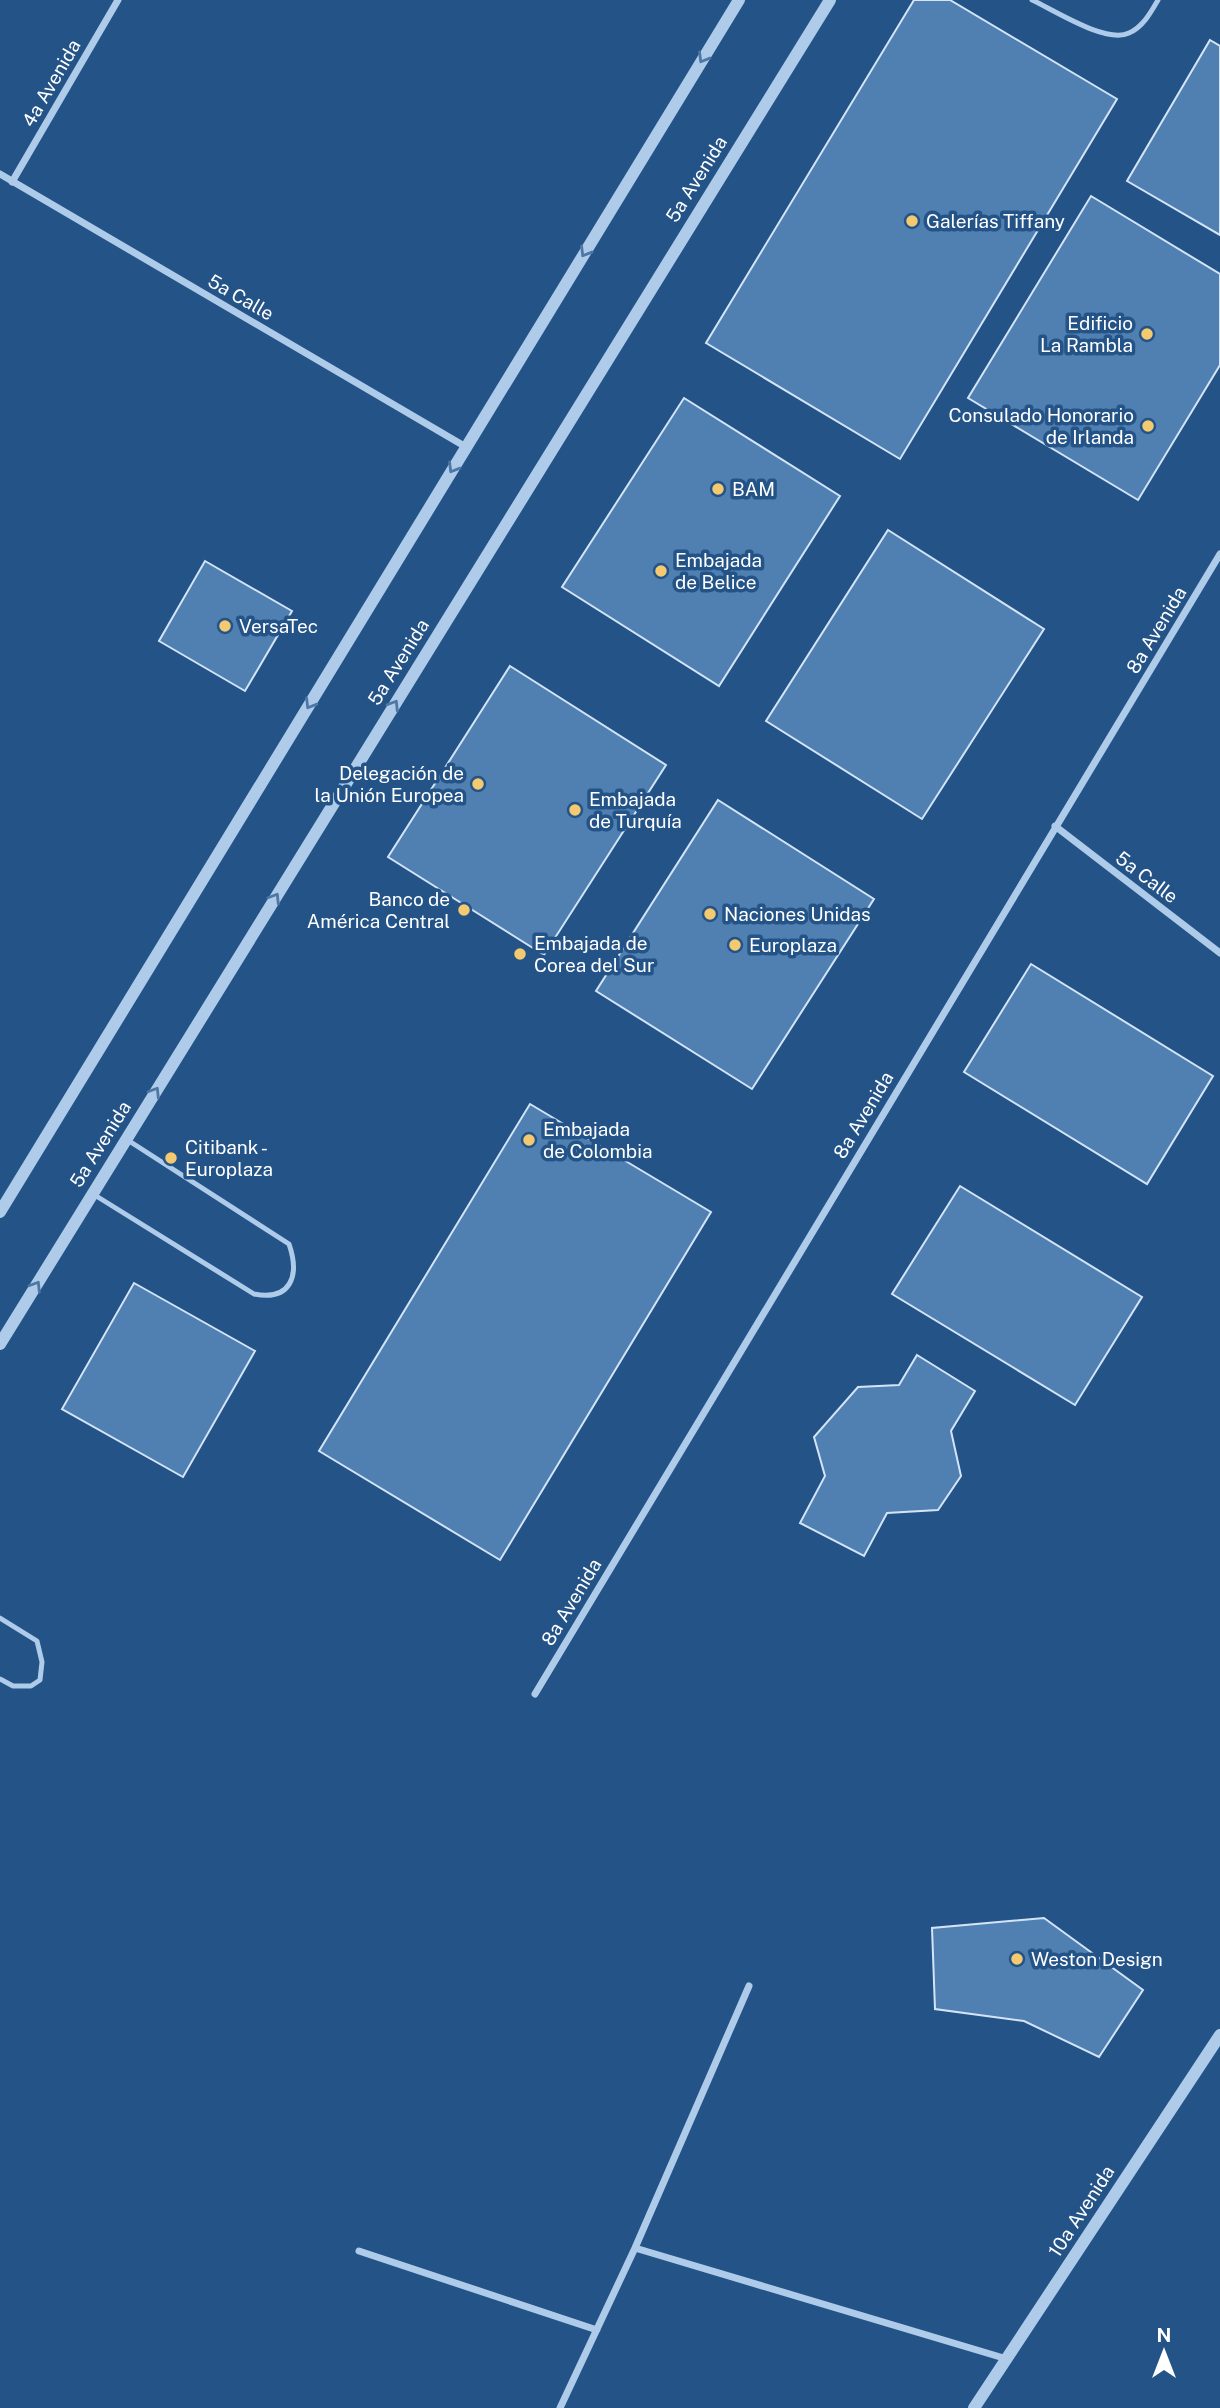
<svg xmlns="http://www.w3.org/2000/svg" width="1220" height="2408" font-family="'Public Sans',sans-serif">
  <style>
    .building { fill: #507fb1; stroke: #d3e4f7; stroke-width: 2 }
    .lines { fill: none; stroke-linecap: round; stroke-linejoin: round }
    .service { stroke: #aecbe9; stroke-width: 5 }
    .minor { stroke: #aecbe9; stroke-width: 7 }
    .tertiary { stroke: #aecbe9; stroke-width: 12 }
    .oneway { stroke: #4d77a4 }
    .poi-dot { fill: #f4ca71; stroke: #235387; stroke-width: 2.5 }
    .labels { text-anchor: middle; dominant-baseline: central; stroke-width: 7; stroke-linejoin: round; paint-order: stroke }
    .street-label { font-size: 19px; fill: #fff; stroke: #235387 }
    .poi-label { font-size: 19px; fill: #fff; stroke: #235387; text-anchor: start }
  </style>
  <rect width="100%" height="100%" fill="#235387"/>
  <!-- building -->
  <path class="building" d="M914 0H950L1117 99 900 459 706 343Z
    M1210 40 1220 46V235L1127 181Z
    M1091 196 1220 274V365L1138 500 968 398Z
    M684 398 840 496 719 686 562 587Z
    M888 530 1044 629 922 819 766 721Z
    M205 561 292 611 245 691 159 641Z
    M510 666 666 765 544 955 388 857Z
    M718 800 874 899 752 1089 596 991Z
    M1031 964 1213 1076 1147 1184 964 1072Z
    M530 1104 711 1212 500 1560 319 1451Z
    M960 1186 1142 1297 1075 1405 892 1294Z
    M134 1283 255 1351 183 1477 62 1409Z
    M917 1355 975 1391 951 1431 961 1476 938 1510 887 1513 864 1556 800 1523 825 1476 814 1437 858 1387 899 1385Z
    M1044 1918 1143 1990 1099 2057 1024 2021 935 2009 932 1928Z"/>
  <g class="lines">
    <!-- service -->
    <path class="service" d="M1032 0C1054 10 1106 44 1129 33 1143 27 1151 12 1158 0
      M93 1194 254 1294C291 1301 300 1276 289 1244L126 1139
      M0 1618 37 1641 42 1662 40 1680 31 1686H13L0 1679"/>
    <!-- minor -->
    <path class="minor" d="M0 174 466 447
      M12 182 118 0
      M1055 826 1220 953
      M535 1694 1220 554
      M635 2248 1007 2359
      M359 2251 597 2330
      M560 2408 635 2248 749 1986"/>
    <!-- tertiary -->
    <path class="tertiary" d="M0 1212 739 0
      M0 1344 830 0
      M974 2408 1220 2035"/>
  </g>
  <!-- one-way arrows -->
  <defs><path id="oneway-chevron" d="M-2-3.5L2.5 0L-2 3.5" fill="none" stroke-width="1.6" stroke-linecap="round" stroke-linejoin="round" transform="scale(1.75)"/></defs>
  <g class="oneway">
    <use href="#oneway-chevron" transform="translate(703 58) rotate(121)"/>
    <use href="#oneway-chevron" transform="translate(585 252) rotate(121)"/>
    <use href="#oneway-chevron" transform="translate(453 468) rotate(121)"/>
    <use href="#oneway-chevron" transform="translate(310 704) rotate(121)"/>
    <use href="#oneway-chevron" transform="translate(394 705) rotate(-58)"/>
    <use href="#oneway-chevron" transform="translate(275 898) rotate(-58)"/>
    <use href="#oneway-chevron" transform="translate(155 1092) rotate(-58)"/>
    <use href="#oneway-chevron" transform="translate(36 1286) rotate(-58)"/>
  </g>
  <!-- markers -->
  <g class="poi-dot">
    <circle cx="912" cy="221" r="7"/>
    <circle cx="1147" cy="334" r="7"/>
    <circle cx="1148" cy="426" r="7"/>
    <circle cx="718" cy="489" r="7"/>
    <circle cx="661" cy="571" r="7"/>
    <circle cx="225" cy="626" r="7"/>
    <circle cx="478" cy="784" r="7"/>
    <circle cx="575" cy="810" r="7"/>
    <circle cx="464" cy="910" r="7"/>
    <circle cx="710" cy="914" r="7"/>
    <circle cx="735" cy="945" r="7"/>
    <circle cx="520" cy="954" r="7"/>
    <circle cx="529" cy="1140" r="7"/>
    <circle cx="171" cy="1158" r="7"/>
    <circle cx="1017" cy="1959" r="7"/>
  </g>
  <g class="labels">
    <!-- street labels -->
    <g class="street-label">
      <text transform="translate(51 83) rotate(-60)">4a Avenida</text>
      <text transform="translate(696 179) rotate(-58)">5a Avenida</text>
      <text transform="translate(241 297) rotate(30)">5a Calle</text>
      <text transform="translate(1156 630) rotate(-59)">8a Avenida</text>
      <text transform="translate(398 662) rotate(-58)">5a Avenida</text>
      <text transform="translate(1147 877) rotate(37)">5a Calle</text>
      <text transform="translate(863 1115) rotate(-59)">8a Avenida</text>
      <text transform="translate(100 1144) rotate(-58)">5a Avenida</text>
      <text transform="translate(571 1602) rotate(-59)">8a Avenida</text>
      <text transform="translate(1081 2211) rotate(-57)">10a Avenida</text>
    </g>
    <!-- poi labels -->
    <g class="poi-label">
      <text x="926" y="221">Galerías Tiffany</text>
      <text x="1133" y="323" text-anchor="end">Edificio<tspan x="1133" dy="22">La Rambla</tspan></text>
      <text x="1134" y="415" text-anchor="end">Consulado Honorario<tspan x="1134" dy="22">de Irlanda</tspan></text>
      <text x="732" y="489">BAM</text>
      <text x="675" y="560">Embajada<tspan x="675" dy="22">de Belice</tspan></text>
      <text x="239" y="626">VersaTec</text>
      <text x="464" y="773" text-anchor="end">Delegación de<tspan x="464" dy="22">la Unión Europea</tspan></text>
      <text x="589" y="799">Embajada<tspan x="589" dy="22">de Turquía</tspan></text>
      <text x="450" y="899" text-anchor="end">Banco de<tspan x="450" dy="22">América Central</tspan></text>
      <text x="724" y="914">Naciones Unidas</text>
      <text x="534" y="943">Embajada de<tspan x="534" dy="22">Corea del Sur</tspan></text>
      <text x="749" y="945">Europlaza</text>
      <text x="543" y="1129">Embajada<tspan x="543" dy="22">de Colombia</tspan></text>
      <text x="185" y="1147">Citibank -<tspan x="185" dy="22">Europlaza</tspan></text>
      <text x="1031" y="1959">Weston Design</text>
    </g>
  </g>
  <!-- north arrow -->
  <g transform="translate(1164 2352)" stroke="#235387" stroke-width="5" paint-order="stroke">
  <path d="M0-5L12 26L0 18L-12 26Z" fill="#ffffff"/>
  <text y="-10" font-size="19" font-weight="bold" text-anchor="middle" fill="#ffffff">N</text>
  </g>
</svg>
